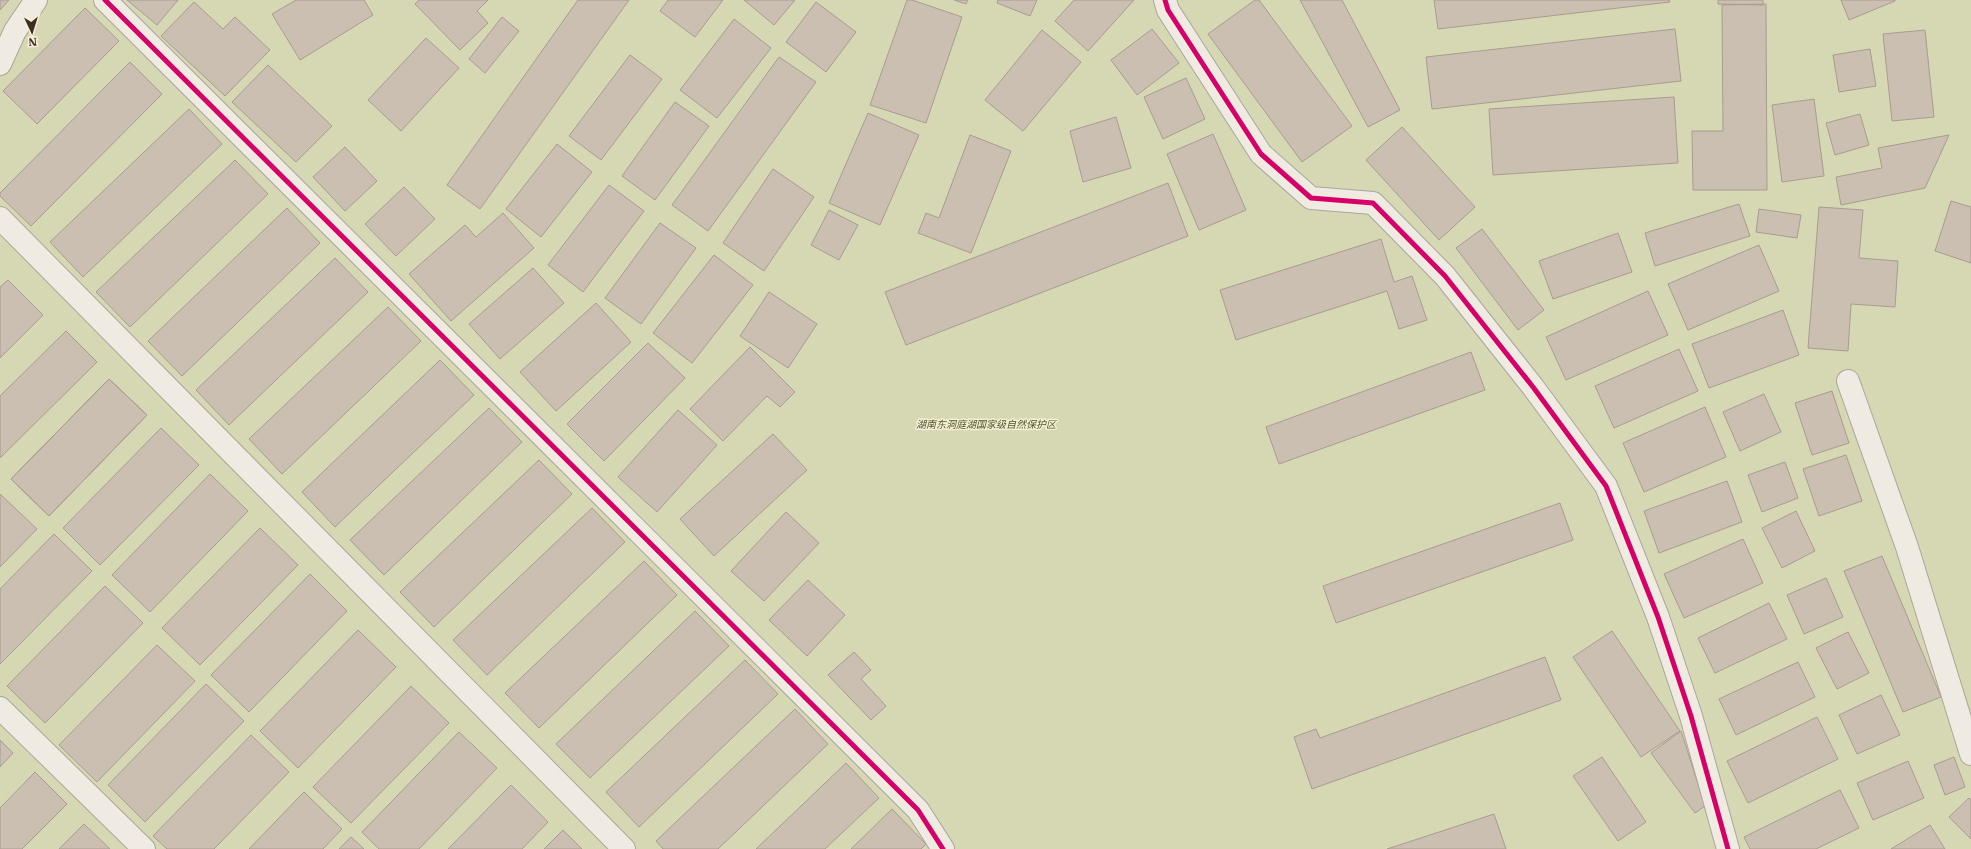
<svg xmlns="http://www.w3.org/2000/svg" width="1971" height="849" font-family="'IBM Plex Serif','Noto Sans SC',serif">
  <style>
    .green { fill: #d6d7b3 }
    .building { fill: #cbbfb2; stroke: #a89c90 }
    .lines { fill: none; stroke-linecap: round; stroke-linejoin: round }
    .minor-casing { stroke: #ada599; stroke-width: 24 }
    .minor { stroke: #efebe3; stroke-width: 22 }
    .cycleway-casing { stroke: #f7eed8; stroke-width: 8 }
    .cycleway { stroke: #d6006c; stroke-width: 5 }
    .labels { text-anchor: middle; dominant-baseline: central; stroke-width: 3; stroke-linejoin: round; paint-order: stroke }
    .park-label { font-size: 10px; font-style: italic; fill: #4d5a26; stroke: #f7eed8 }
  </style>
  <rect width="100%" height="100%" fill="#e7e0d1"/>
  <!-- green -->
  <path class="green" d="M0 0H1971V849H0Z"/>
  <!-- building -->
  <path class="building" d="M0 0H9L0 10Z
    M127 0H178L157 25Z
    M296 0H364L373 15 300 60 272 14Z
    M419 0H488L477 11 488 23 460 50 415 4Z
    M578 0H629L480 209 447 185Z
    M668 0H723L695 37 660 11Z
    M744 0H795L774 25Z
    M907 0H912L962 17 926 123 870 105Z
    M954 0H968L966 4Z
    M998 0H1037L1030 16 997 3Z
    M1074 0H1134L1088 51 1055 21Z
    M1255 0H1259L1352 126 1302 162 1208 34Z
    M1300 0H1342L1400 110 1368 127Z
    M1434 0H1669L1670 2 1438 29Z
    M1718 0H1763V5L1718 4Z
    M1841 0H1895V1L1849 20Z
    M194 2 223 29 235 17 270 50 225 96 161 36Z
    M816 2 856 32 826 72 786 42Z
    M1766 4 1767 190H1693L1692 131H1723L1722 5Z
    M85 8 119 41 37 124 3 91Z
    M502 17 519 31 485 73 469 59Z
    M734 19 771 48 717 118 680 90Z
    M1152 29 1179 63 1137 95 1111 60Z
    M1675 29 1681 81 1432 109 1426 57Z
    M1042 30 1081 62 1023 131 985 100Z
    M1925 30 1934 117 1892 121 1883 34Z
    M426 38 459 68 401 131 368 100Z
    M1870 49 1876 86 1839 92 1833 55Z
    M630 55 662 79 601 160 569 136Z
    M779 57 816 82 708 231 672 205Z
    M130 62 162 94 31 226 0 196V193Z
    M268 65 332 126 296 162 232 102Z
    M1186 78 1205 119 1163 139 1144 97Z
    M1674 97 1678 163 1493 175 1489 109Z
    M1814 99 1824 176 1782 182 1772 105Z
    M675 102 709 126 655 200 622 176Z
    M189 109 222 144 83 277 50 242Z
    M868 113 919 135 880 225 829 203Z
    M1860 114 1869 145 1835 155 1826 123Z
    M1116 117 1131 168 1083 182 1070 131Z
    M1402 127 1475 207 1439 240 1366 160Z
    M1213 134 1246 210 1199 230 1167 154Z
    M970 135 1011 151 971 253 918 233 926 213 939 218Z
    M1949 135 1925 188 1841 205 1836 177 1882 168 1878 148Z
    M557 144 592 172 541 237 506 209Z
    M345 147 377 181 345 211 313 177Z
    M235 160 268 194 130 327 96 292Z
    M773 169 814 197 764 271 723 243Z
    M1168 183 1188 236 906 345 885 292Z
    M609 185 644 211 583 292 548 265Z
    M404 187 435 219 396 256 365 224Z
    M1951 201 1971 207V263L1935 251Z
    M1739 204 1750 236 1655 266 1645 233Z
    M1819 207 1863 210 1859 258 1898 261 1895 307 1851 304 1848 351 1808 348Z
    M287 208 320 243 182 376 148 341Z
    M1759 209 1801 215 1797 238 1756 232Z
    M829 210 858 225 839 260 811 245Z
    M503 213 534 248 451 321 409 274 465 225 476 237Z
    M660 223 696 248 641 324 605 298Z
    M1482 229 1544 310 1518 330 1456 248Z
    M1618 233 1632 272 1553 299 1539 261Z
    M1381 239 1394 282 1412 276 1427 320 1399 329 1387 291 1236 340 1220 290Z
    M1759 245 1779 291 1688 330 1668 284Z
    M714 255 753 285 692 363 653 333Z
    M335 258 368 292 229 425 196 390Z
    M533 268 564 303 500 359 469 324Z
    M8 280 43 315 0 358V287Z
    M1648 291 1668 335 1566 380 1546 337Z
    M769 292 817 324 788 368 740 336Z
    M596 303 631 342 556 411 520 372Z
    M388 307 421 341 282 474 249 439Z
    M1783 310 1799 355 1709 388 1692 344Z
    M66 331 97 362 0 458V396Z
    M648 343 685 378 604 461 567 424Z
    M750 347 795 392 780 407 767 396 723 441 690 409Z
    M1679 349 1698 391 1614 428 1595 386Z
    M1471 352 1485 390 1279 464 1266 427Z
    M440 360 474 395 335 527 302 492Z
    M109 379 147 415 49 516 11 479Z
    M109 379 147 415 49 516 11 479Z
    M1832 391 1849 443 1812 455 1795 403Z
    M1764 394 1781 432 1740 451 1723 412Z
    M1705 407 1726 457 1644 492 1623 443Z
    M489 408 522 442 384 575 350 540Z
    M678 410 717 445 657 512 618 477Z
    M161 428 199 465 100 565 63 528Z
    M773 434 807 470 714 556 680 519Z
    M1846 455 1862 501 1819 516 1803 469Z
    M539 460 572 494 434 627 400 592Z
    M1785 462 1798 498 1762 512 1748 475Z
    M210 474 248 511 150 612 112 575Z
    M1727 481 1742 522 1659 553 1644 511Z
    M0 494 37 529 0 567Z
    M1560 503 1573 540 1336 623 1323 586Z
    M592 508 625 542 487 675 453 640Z
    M1796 511 1815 551 1782 568 1762 528Z
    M786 512 819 543 764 601 731 571Z
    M260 528 298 565 200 665 162 628Z
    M54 534 92 571 0 664V589Z
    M1743 539 1763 583 1684 618 1664 574Z
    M1882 556 1941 697 1903 712 1844 571Z
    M644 561 677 595 539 728 505 693Z
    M310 574 347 611 249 712 211 675Z
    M1826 578 1843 617 1804 634 1787 595Z
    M808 580 845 615 807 656 769 620Z
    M105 586 143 623 45 723 7 686Z
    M1769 603 1787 639 1715 673 1698 638Z
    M695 611 729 646 590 778 556 744Z
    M358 630 396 667 298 768 260 731Z
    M1612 631 1680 731 1641 757 1573 657Z
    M1848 632 1869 673 1837 689 1816 648Z
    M157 645 195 681 97 782 59 745Z
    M854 652 871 670 861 679 886 706 871 720 828 675Z
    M1545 657 1561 700 1312 789 1294 737 1316 729 1320 738Z
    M745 660 778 694 639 827 606 792Z
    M1798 662 1815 697 1736 735 1719 699Z
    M206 684 244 721 145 822 108 785Z
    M411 686 449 723 351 823 313 787Z
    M1881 695 1900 735 1857 754 1839 715Z
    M795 709 828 744 718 849H663L656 841Z
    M1817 717 1838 759 1748 803 1727 761Z
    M1681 731 1705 806 1695 813 1651 753Z
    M459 732 497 768 419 849H379L362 832Z
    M251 735 289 772 214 849H167L153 836Z
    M0 740 13 753 0 767Z
    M1602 757 1646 822 1618 841 1573 776Z
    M1954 757 1965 787 1945 795 1934 765Z
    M1908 761 1924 798 1873 820 1857 783Z
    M846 763 879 798 825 849H756Z
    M35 772 67 804 22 849H0V808Z
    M511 785 548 822 522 849H448Z
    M1840 790 1859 828 1816 849H1750L1744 837Z
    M304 792 342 829 323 849H249Z
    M1969 798 1971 800V839L1949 817Z
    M892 809 926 844 921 849H851Z
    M1494 814 1506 849H1387Z
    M84 824 110 849H59Z
    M1930 825 1945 849H1891Z
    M563 830 582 849H544Z
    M351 837 364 849H339Z"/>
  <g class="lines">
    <defs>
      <path id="minor" d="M105 0 918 810 943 849
        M1165 0 1168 10 1261 154 1311 198 1373 203 1445 276 1533 387 1606 486 1658 617 1691 716 1728 849
        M0 64 15 31 36 0
        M0 218 624 849
        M1848 381 1907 547 1971 754
        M0 708 144 849"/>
    </defs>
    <!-- minor casing -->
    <use href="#minor" class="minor-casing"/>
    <!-- minor -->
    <use href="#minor" class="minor"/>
    <defs>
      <path id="cycleway" d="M105 0 918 810 943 849
        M1165 0 1168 10 1261 154 1311 198 1373 203 1445 276 1533 387 1606 486 1658 617 1691 716 1728 849"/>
    </defs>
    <!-- cycleway casing -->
    <use href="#cycleway" class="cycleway-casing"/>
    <!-- cycleway -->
    <use href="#cycleway" class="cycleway"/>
  </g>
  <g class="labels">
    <!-- park labels -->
    <g class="park-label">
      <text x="986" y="424">湖南东洞庭湖国家级自然保护区</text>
    </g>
  </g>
  <!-- north arrow -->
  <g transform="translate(32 32) rotate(176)" stroke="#f7eed8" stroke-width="3" paint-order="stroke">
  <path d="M0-3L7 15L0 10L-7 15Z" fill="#3d2e20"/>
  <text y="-6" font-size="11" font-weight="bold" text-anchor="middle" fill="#3d2e20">N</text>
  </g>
</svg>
